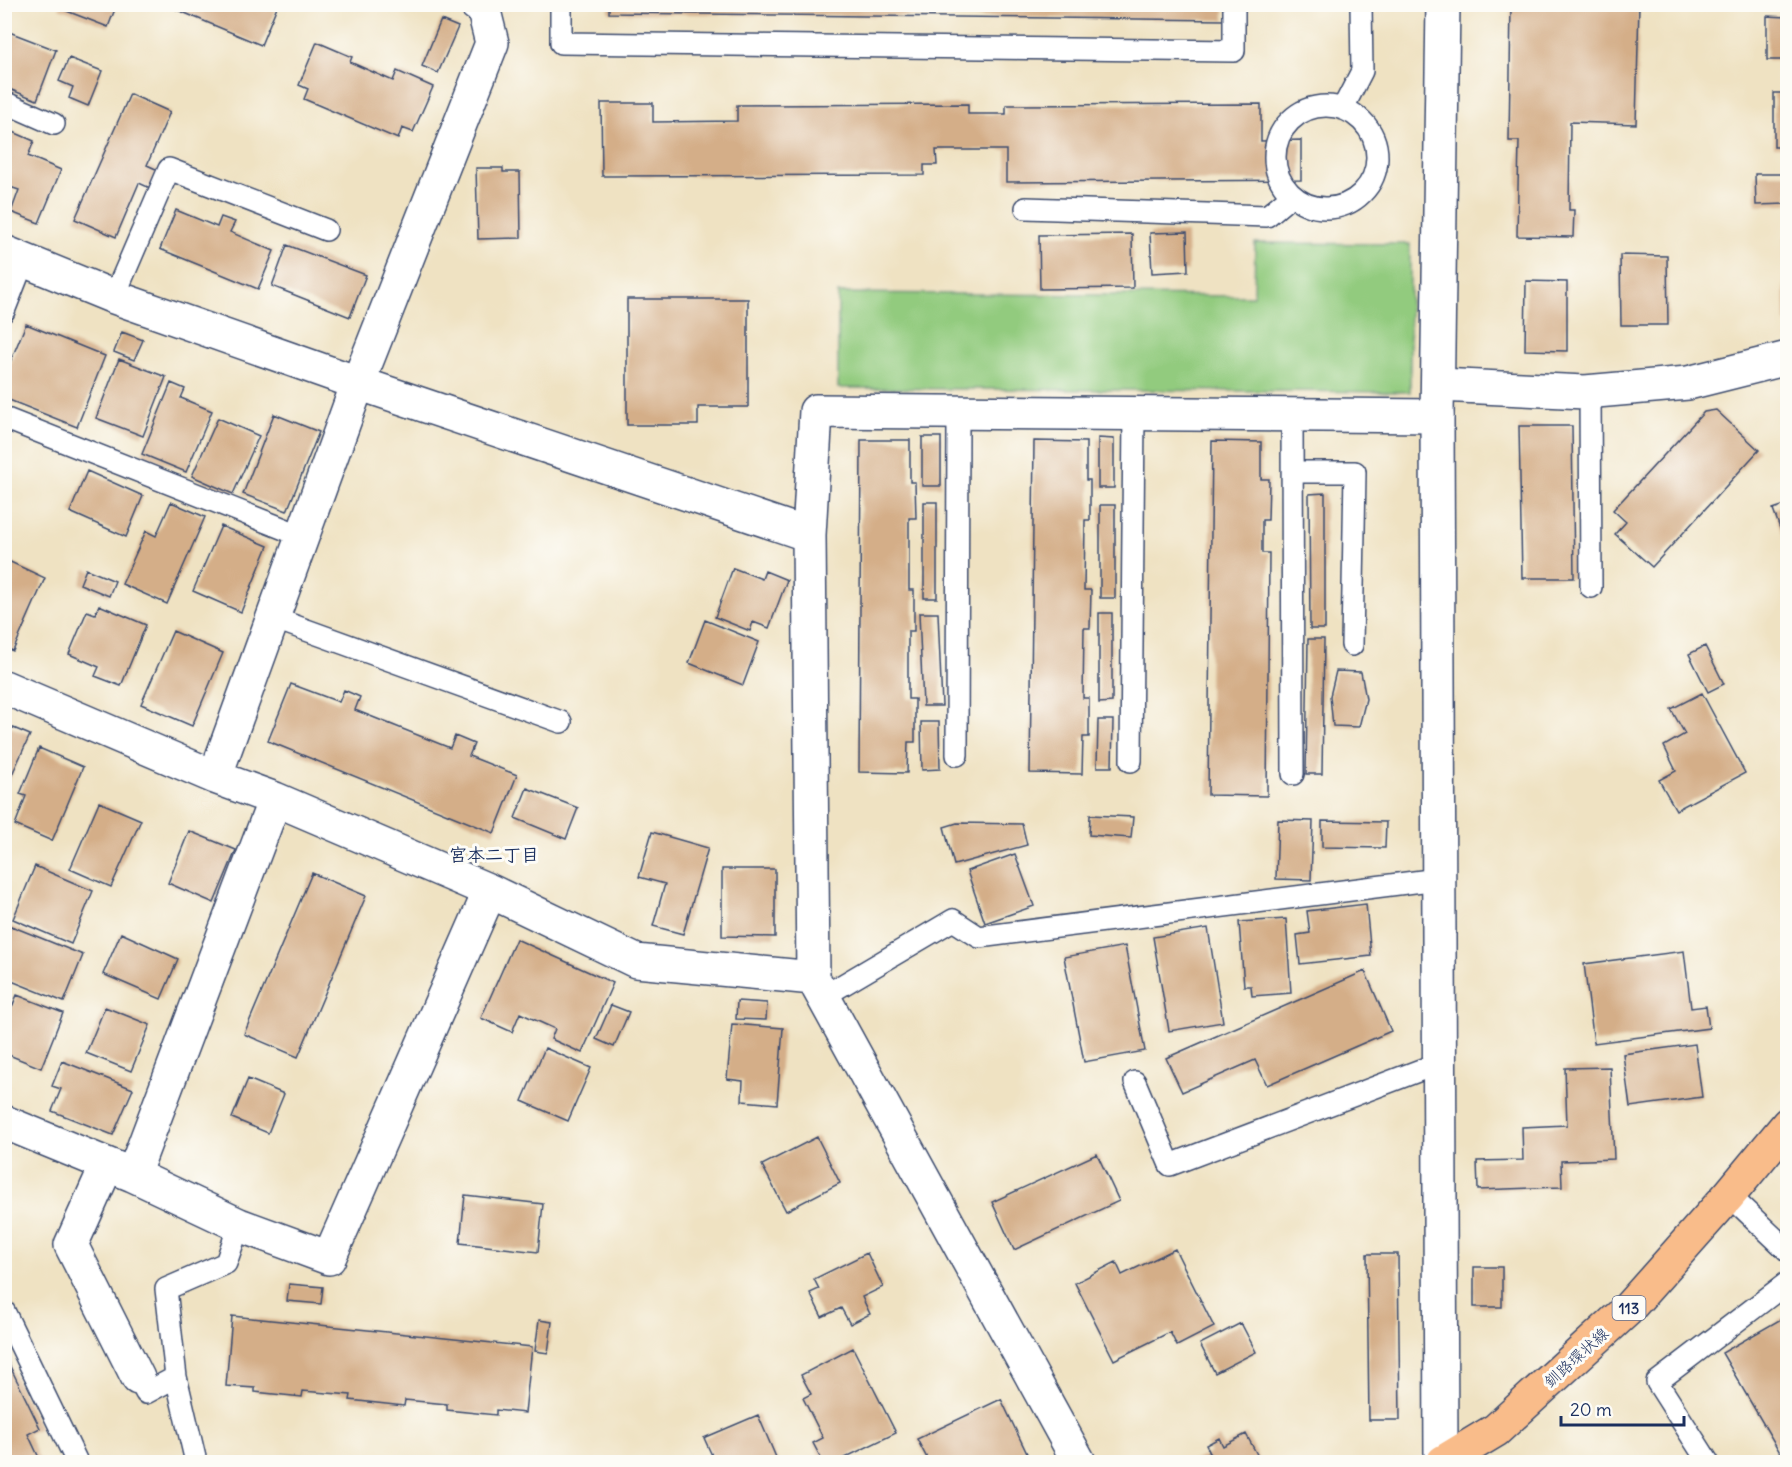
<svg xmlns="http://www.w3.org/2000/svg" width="1792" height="1467" font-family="Delius,'Klee One',sans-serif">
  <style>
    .green { fill: #92cb7e; stroke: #567d6e; stroke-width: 1.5 }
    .building { fill: #d4ae88 }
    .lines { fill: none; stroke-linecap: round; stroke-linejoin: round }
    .service-casing { stroke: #3b4a6d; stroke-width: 24 }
    .minor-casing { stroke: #3b4a6d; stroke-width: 36 }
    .tertiary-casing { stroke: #3b4a6d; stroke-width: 36 }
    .primary-casing { stroke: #3b4a6d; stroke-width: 36 }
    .service { stroke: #fff; stroke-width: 21 }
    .minor { stroke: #fff; stroke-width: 33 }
    .tertiary { stroke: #fff; stroke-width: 33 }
    .primary { stroke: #f9bc8a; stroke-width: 33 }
    .labels { text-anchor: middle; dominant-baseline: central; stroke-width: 6; stroke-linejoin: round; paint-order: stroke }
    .shield { fill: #fdfcf7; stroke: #5f6c8c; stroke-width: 1.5 }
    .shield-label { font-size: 15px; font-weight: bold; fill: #1b2f5e }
    .street-label { font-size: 16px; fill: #1b2f5e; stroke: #fdfcf7 }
    .neighbourhood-label { font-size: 18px; font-weight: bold; fill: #1b2f5e; stroke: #fdfcf7 }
  </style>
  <rect width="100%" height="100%" fill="#fdfcf7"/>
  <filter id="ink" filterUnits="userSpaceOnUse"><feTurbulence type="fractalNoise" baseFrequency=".0167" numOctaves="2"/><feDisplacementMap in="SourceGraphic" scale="12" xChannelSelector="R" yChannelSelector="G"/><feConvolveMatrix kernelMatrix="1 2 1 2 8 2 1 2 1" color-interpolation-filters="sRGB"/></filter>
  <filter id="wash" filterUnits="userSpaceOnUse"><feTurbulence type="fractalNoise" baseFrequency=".008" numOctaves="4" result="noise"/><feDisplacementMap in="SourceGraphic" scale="24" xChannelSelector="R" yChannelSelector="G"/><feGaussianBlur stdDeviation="1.35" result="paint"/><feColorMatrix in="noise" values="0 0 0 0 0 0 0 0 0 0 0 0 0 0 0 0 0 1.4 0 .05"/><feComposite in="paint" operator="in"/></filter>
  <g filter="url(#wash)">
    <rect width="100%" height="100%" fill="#efe2c2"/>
    <!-- green -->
    <path class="green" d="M1255 243 1410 244V392L838 388V293L1254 296Z"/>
    <g id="blocks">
      <!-- building -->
      <path class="building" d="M61 4H117L108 27 59 8Z
        M175 4H278L261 45 173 8Z
        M1511 4H1639L1636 124 1570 122 1569 210H1574L1573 237 1517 236 1519 141H1509Z
        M609 5H1224V20L609 13Z
        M1767 16 1788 17V60H1767Z
        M441 20 458 27 438 73 422 66Z
        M4 30 56 50 37 100 4 87Z
        M317 42 352 57 350 62 393 81 397 71 433 87 413 132 402 128 398 139 304 99 308 89 299 85Z
        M69 58 102 71 88 106 69 98 73 87 59 81Z
        M1774 93H1788V147H1774Z
        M130 94 170 112 147 165 158 170 150 188 139 183 116 237 75 219Z
        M601 103H653V122L737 121V105L968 104V114H1006V105L1261 104V141L1301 140V180L1006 182V150H936L937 165H924V175L602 176Z
        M4 128 34 141 28 156 61 170 39 223 11 212 19 190 4 185 8 172 4 171Z
        M476 168H503V172H520L521 238 478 239Z
        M1755 174H1788V204L1756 205Z
        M176 210 217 227 221 217 235 222 230 232 274 251 258 289 160 249Z
        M1187 232 1188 271 1152 273 1150 233Z
        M1132 234 1133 288 1040 289 1039 235Z
        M1784 238H1788V322H1785Z
        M287 245 366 275 350 317 272 286Z
        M1620 255 1667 256 1668 325H1621Z
        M1526 281 1567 282V351L1525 350Z
        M627 299H748V407H698V425H627Z
        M26 324 105 356 77 427 4 398V377Z
        M122 332 143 340 134 360 114 352Z
        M119 359 166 377 143 436 96 418Z
        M171 383 185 389 181 398 212 411 186 472 142 454Z
        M1716 410 1759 450 1652 567 1615 534 1626 522 1613 510 1704 412Z
        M274 414 319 432 287 511 243 494Z
        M218 418 259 436 233 494 192 476Z
        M1519 426H1572L1574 578H1522Z
        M922 437H941V486H922Z
        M1098 438 1114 439V488H1098Z
        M861 440H910V482H915L916 518H909V590H914V631H908V699H915V742H908L907 773 859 772Z
        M1034 441 1086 442V480H1090V520H1085L1084 590H1091L1090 628H1084L1083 698H1089V737H1083L1082 774 1030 773Z
        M1212 441 1261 442V479H1269L1268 520H1262V553H1269L1267 796 1208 795Z
        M87 471 143 496 126 537 70 512Z
        M1325 493V629H1310L1309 494Z
        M171 502 205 517 167 604 122 584 146 531 156 536Z
        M924 502H937V598H924Z
        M1788 504V548H1787L1773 509Z
        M1100 505H1115V598H1100Z
        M221 526 268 546 241 612 193 591Z
        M4 559 45 578 13 651 4 647Z
        M733 568 762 579 765 571 787 580 769 628 753 622 750 631 715 617Z
        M86 569 115 581 109 596 80 584Z
        M99 605 146 625 121 686 95 676 99 667 69 654 87 611 95 614Z
        M919 613H938L942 706H923Z
        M1099 613H1112V702L1099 703Z
        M705 620 759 642 743 685 689 663Z
        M173 631 223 653 192 726 141 704Z
        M1308 639H1324L1322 774H1306Z
        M1705 646 1724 684 1708 692 1689 654Z
        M1336 671 1361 672 1366 699 1359 727 1333 726 1330 696Z
        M291 684 339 702 344 690 360 697 355 710 450 748 455 736 474 744 469 756 517 775 494 833 268 741Z
        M1702 693 1745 773 1676 810 1659 780 1676 771 1664 746 1685 734 1671 709Z
        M1098 720H1113L1112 767H1097Z
        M921 722H939L940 769 922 770Z
        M4 724 30 735 4 792Z
        M39 748 83 767 52 841 15 825 26 796 20 794Z
        M527 788 578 808 566 839 515 818Z
        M99 802 141 820 111 887 70 869Z
        M1090 815 1133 817 1131 838 1089 835Z
        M1278 820 1313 821 1311 880 1276 879Z
        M1322 821 1386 822 1385 848 1322 847Z
        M957 823 1022 824 1027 845 954 865 944 827Z
        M189 831 236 850 214 903 168 883Z
        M652 832 708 848 683 934 653 926 665 884 639 877Z
        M1015 854 1034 906 985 923 967 871Z
        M35 866 93 891 71 944 13 919Z
        M722 869H775V937L722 936Z
        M312 873 366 896 298 1057 244 1034Z
        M1366 904 1371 956 1300 964 1297 935 1310 933 1307 911Z
        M1286 919 1291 993 1252 996 1251 986H1244L1239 922Z
        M11 926 83 955 64 1002 4 978V943Z
        M1208 928 1223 1022 1169 1031 1153 937Z
        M121 933 178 959 161 999 103 974Z
        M516 939 613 983 582 1053 551 1039 555 1029 520 1013 512 1032 481 1018Z
        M1125 946 1145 1051 1084 1062 1064 957Z
        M1684 951 1691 1008 1706 1006 1709 1028 1594 1043 1584 964Z
        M1365 971 1391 1031 1267 1085 1255 1060 1182 1092 1166 1058Z
        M17 995 63 1013 41 1068 4 1053V1026Z
        M737 1001 767 1003 766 1020 736 1019Z
        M611 1005 629 1012 614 1047 596 1039Z
        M105 1007 150 1025 131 1071 86 1053Z
        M732 1024 783 1028 777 1104 742 1101 743 1081 727 1079Z
        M1695 1044 1702 1097 1630 1107 1623 1054Z
        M545 1048 591 1068 568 1121 522 1101Z
        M62 1061 133 1089 113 1135 52 1111 61 1089 52 1086Z
        M1610 1067 1614 1159 1561 1161 1562 1187 1478 1190 1477 1161 1523 1160 1522 1127 1567 1125 1565 1068Z
        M248 1079 284 1094 268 1133 232 1118Z
        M817 1137 840 1183 786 1211 762 1165Z
        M1097 1154 1119 1201 1014 1250 992 1202Z
        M465 1195 543 1204 538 1252 460 1243Z
        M1175 1249 1214 1327 1177 1346 1170 1332 1114 1360 1075 1283 1116 1262 1122 1275Z
        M867 1253 883 1287 862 1297 870 1314 850 1324 841 1308 822 1317 810 1293 819 1289 814 1279Z
        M1367 1254H1398L1400 1420H1369Z
        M1474 1267H1502V1307H1474Z
        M289 1284 323 1287 321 1304 287 1301Z
        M1788 1315V1452L1782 1456 1722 1353Z
        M232 1316 532 1347 525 1413 496 1410V1415L447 1410V1404L405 1400 404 1406 350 1400 351 1395 303 1391 302 1397 255 1392V1388L226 1386Z
        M539 1320 552 1322 548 1353 535 1351Z
        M1241 1323 1256 1352 1215 1373 1200 1344Z
        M853 1348 896 1433 836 1462H823L813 1443 823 1438 803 1398 811 1394 801 1375Z
        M4 1354 40 1428 28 1434 41 1462H4Z
        M1001 1399 1031 1462H929L917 1439Z
        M758 1415 778 1462H715L704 1438Z
        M1246 1434 1261 1462H1191L1210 1453 1206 1445 1219 1438 1223 1446Z"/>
    </g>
  </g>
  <g filter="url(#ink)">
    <use href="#blocks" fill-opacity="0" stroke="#3b4a6d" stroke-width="1.5"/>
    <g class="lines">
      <defs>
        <path id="service" d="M561 4V43L1234 51V4
          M4 102 54 124
          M1275 157a51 51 0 1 1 102 0a51 51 0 1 1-102 0Z
          M1343 108 1362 71 1361 4
          M1026 208 1267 216 1292 195
          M114 297 169 169 326 230
          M4 311 24 260
          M1590 391 1591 587
          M1292 415 1293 774
          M4 418 302 536
          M1293 472H1355L1352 645
          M273 618 561 722
          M957 755 958 412
          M1131 761 1134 413
          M824 996 953 920 979 937 1438 879
          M1135 1082 1170 1165 1439 1063
          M1729 1195 1788 1251
          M4 1311 77 1462
          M176 1377 196 1462
          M138 1378 146 1393 176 1377 166 1289 226 1263 239 1225
          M1708 1462 1657 1382 1788 1282"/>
        <path id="minor" d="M4 252 114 297 358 383 809 535
          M1439 385 1585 392 1688 383 1788 358
          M4 687 215 777 275 799 490 891 636 961 813 978
          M215 777 358 383 492 43 483 7 476 4
          M4 1122 133 1175 239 1225 329 1258 490 891
          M107 1165 71 1245 138 1378
          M133 1175 275 799
          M1079 1462 813 978 809 535 816 411 1437 416"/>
        <path id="tertiary" d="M1441 1462 1437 416 1443 4"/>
        <path id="primary" d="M1443 1462 1496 1430 1626 1311 1729 1195 1788 1124"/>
      </defs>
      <!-- service casing -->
      <use href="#service" class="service-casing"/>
      <!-- minor casing -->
      <use href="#minor" class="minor-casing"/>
      <!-- tertiary casing -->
      <use href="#tertiary" class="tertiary-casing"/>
      <!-- primary casing -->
      <use href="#primary" class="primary-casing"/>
      <!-- service -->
      <use href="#service" class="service"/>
      <!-- minor -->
      <use href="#minor" class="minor"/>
      <!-- tertiary -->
      <use href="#tertiary" class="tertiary"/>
      <!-- primary -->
      <use href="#primary" class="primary"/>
    </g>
  </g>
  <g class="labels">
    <!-- shield labels -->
    <rect class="shield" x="1612.5" y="1296" width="33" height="24" rx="4.5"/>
    <g class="shield-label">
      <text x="1629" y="1308">113</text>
    </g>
    <!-- street labels -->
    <g class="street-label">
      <text transform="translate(1576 1357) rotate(-42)">釧路環状線</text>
    </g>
    <!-- neighbourhood labels -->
    <g class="neighbourhood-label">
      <text x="494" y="854">宮本二丁目</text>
    </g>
  </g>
  <!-- margin -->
  <rect width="1792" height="1467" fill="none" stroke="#fdfcf7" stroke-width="24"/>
  <!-- scale -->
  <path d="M1561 1416v9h123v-9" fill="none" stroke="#1b2f5e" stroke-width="3"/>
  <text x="1570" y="1416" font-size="18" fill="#1b2f5e" stroke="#fdfcf7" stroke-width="4.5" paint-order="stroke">20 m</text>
</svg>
